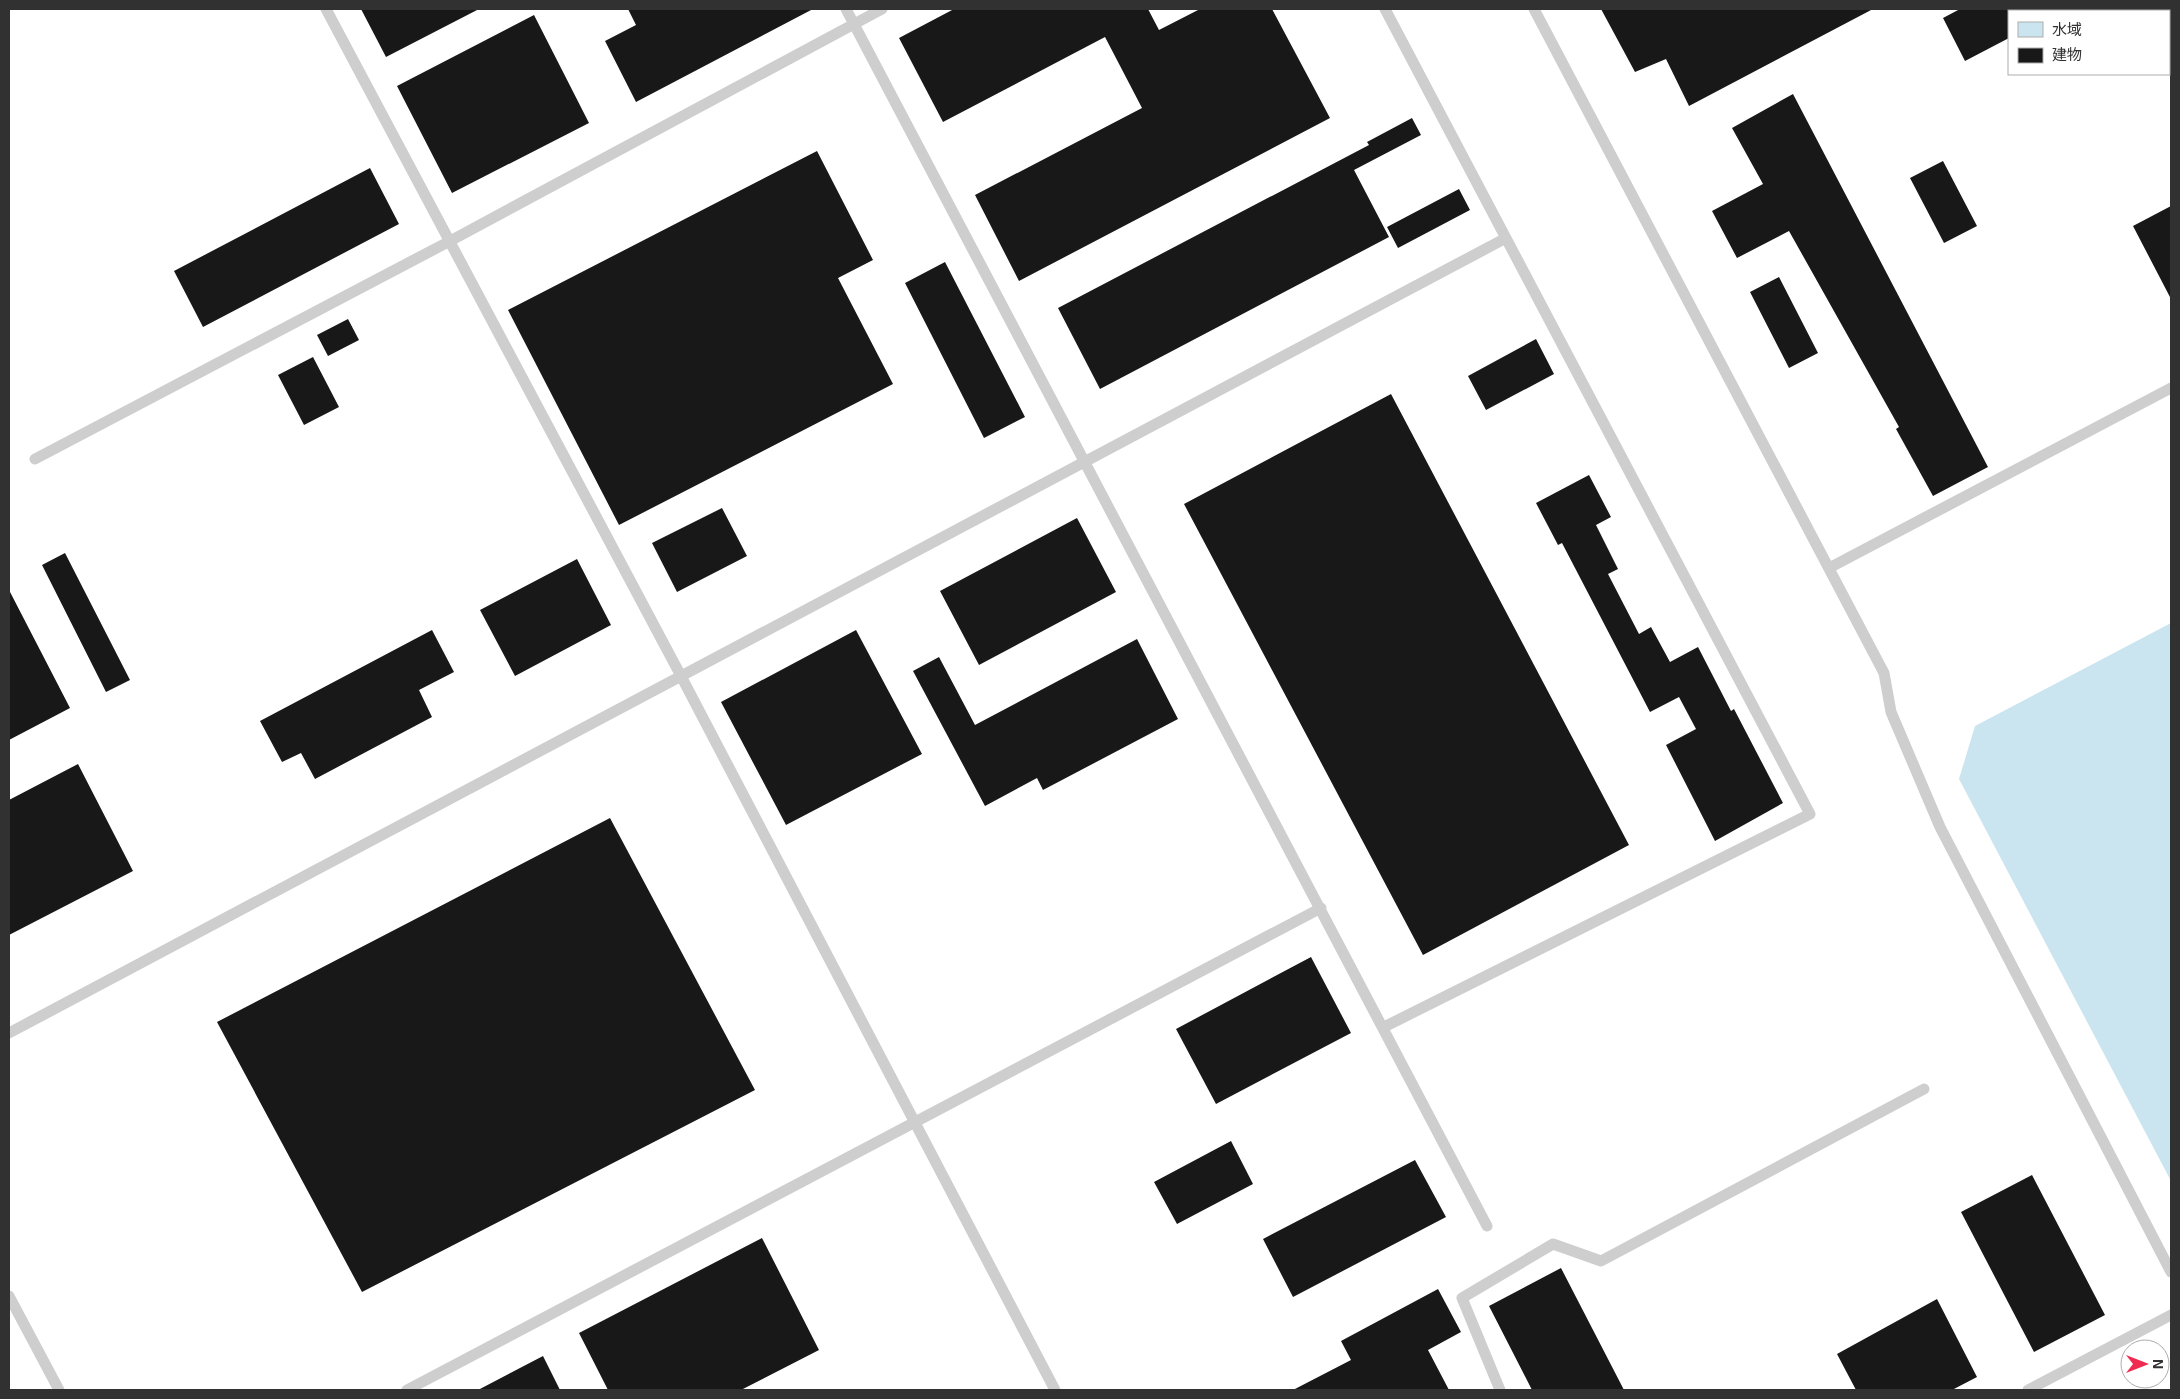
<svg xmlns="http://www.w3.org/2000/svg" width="2180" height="1399" font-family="'Exo 2','Noto Sans JP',sans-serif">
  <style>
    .water { fill: #cae5ef }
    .building { fill: #181818 }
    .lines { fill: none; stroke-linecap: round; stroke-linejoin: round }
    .service { stroke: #cecece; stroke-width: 11 }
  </style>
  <rect width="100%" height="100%" fill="#fff"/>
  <!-- water -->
  <path class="water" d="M2171 623V1181L1959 779 1975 726Z"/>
  <!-- building -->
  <path class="building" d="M361 9H479L386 57Z
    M628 9H813L636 102 605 41 636 25Z
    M954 9H1148L1159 30 1200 9H1272L1330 118 1019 281 975 195 1142 108 1105 37 943 122 899 38Z
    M1601 9H1873L1689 106 1666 59 1635 72Z
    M1960 9H2009V38L1965 61 1943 18Z
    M534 15 589 123 452 193 397 86Z
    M1793 94 1988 467 1933 496 1896 429 1899 427 1789 231 1737 258 1712 211 1763 184 1732 128Z
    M1412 118 1421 135 1354 170 1389 237 1100 389 1058 308 1369 145 1367 142Z
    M817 151 873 260 838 278 893 384 619 525 508 310Z
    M1943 161 1977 226 1944 243 1910 178Z
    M370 168 399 224 203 327 174 271Z
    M1459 189 1470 210 1398 248 1387 227Z
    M2171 206V299L2133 226Z
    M945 262 1025 417 984 438 905 283Z
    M1779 277 1818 353 1789 368 1750 292Z
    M348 319 359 340 328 356 317 335Z
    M1536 339 1554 374 1486 410 1468 376Z
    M313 357 339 407 304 425 278 375Z
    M1391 394 1629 845 1423 955 1184 504Z
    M1589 475 1611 517 1596 525 1618 569 1608 574 1639 634 1651 627 1670 662 1698 647 1731 711 1734 709 1783 803 1715 841 1666 745 1696 729 1679 697 1650 712 1562 543 1558 545 1536 503Z
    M722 508 747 556 677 592 652 543Z
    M1077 518 1116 592 979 665 940 591Z
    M65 553 130 680 106 692 42 565Z
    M577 559 611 625 515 676 480 610Z
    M9 590 70 708 9 740Z
    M432 630 454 672 419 690 432 717 315 779 301 753 282 762 260 721Z
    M856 630 922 754 786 825 721 702Z
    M1137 639 1178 719 1043 790 1037 778 985 806 913 671 939 657 975 725Z
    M78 764 133 871 9 935V800Z
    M610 818 755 1090 362 1292 217 1022Z
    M1311 957 1351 1033 1216 1104 1176 1029Z
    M1231 1141 1253 1184 1177 1224 1154 1182Z
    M1415 1160 1446 1217 1293 1297 1263 1239Z
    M2032 1175 2105 1315 2034 1352 1961 1212Z
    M762 1238 819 1350 741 1390H608L579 1333Z
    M1561 1268 1624 1390H1532L1489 1306Z
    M1438 1289 1461 1332 1428 1350 1449 1390H1293L1351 1360 1341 1341Z
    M1937 1299 1977 1377 1952 1390H1856L1837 1354Z
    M543 1356 560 1390H478Z"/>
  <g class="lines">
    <!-- service -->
    <path class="service" d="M326 9 681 676 1055 1390
      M846 9 1487 1226
      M1534 9 1884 673 1891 712 1940 827 2171 1272
      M2154 9 2155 11
      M2169 37 2171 42
      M35 459 450 241 882 9
      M1829 568 2171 388
      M1384 1027 1810 814 1385 9
      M9 1033 1506 238
      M9 1296 59 1390
      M407 1390 1321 908
      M1500 1390 1462 1298 1553 1244 1601 1261 1924 1089
      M2028 1390 2171 1315"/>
  </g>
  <!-- border -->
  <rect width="2180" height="1399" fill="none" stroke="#313131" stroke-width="20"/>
  <!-- legend -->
  <rect x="2008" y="10" width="162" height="65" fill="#ffffff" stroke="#adadad"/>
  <rect x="2018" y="22" width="25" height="15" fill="#cae5ef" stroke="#adadad"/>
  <text x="2052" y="35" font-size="15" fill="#313131">水域</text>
  <rect x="2018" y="48" width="25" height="15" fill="#181818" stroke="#adadad"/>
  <text x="2052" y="60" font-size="15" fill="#313131">建物</text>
  <!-- north arrow -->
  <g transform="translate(2145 1364) rotate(90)"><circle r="24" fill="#ffffff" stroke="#adadad"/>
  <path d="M0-4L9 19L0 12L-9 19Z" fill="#f02b51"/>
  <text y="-8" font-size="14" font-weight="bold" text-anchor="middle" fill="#313131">N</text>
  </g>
</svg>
